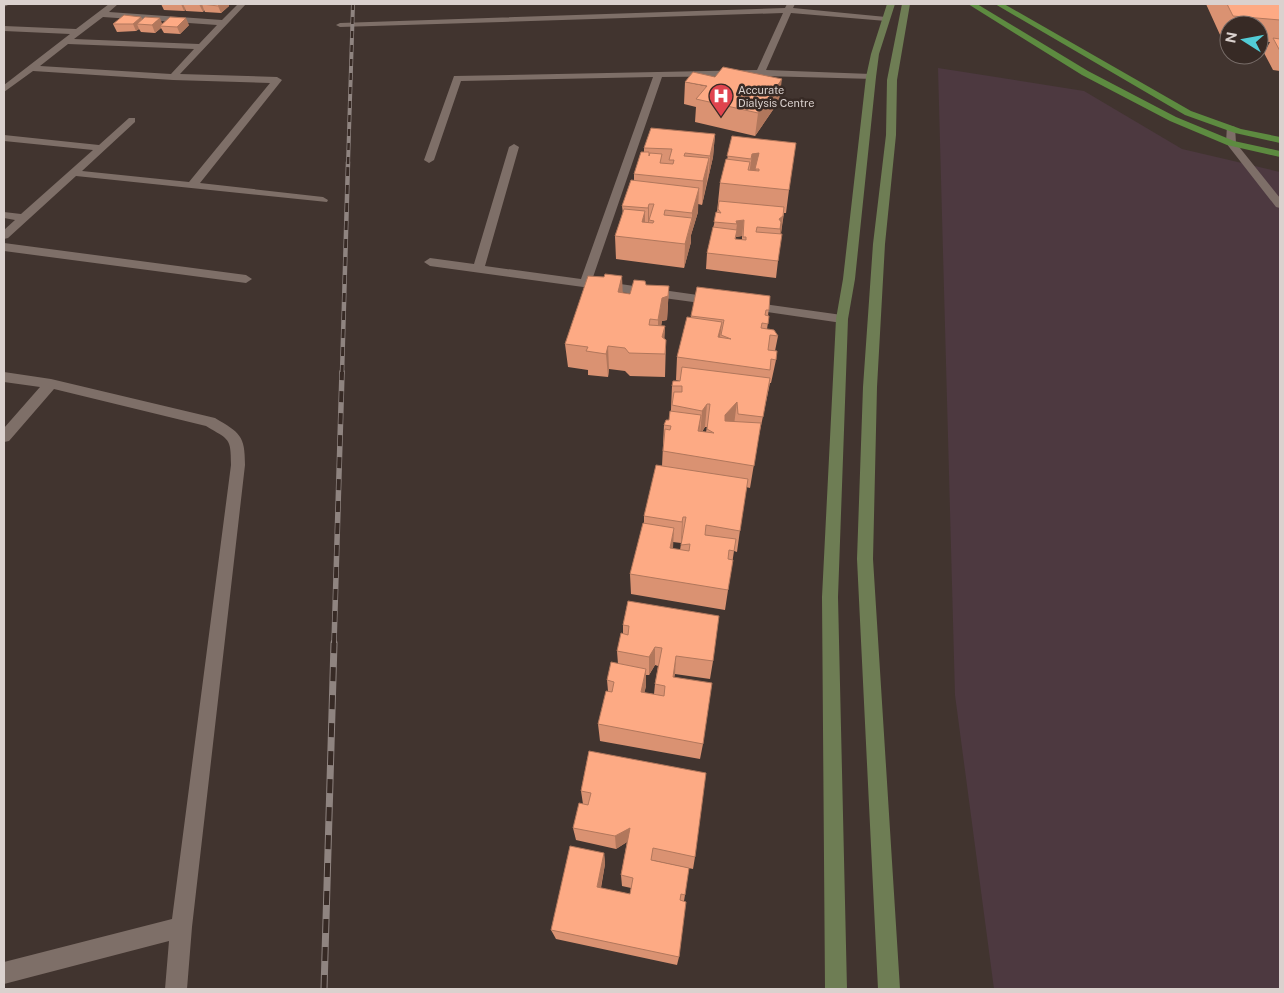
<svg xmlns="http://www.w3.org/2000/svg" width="1284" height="993" font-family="'Public Sans',sans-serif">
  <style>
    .commercial { fill: #4d3940 }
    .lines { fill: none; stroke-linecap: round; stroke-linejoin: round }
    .street { fill: #7e6f68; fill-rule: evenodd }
    .secondary { fill: #6e7d54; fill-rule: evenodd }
    .primary { fill: #5d8b40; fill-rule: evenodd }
    .rail-far3-casing { stroke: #8f8480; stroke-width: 4 }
    .rail-far2-casing { stroke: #8f8480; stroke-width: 4.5 }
    .rail-far1-casing { stroke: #8f8480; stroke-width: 5.5 }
    .rail-casing { stroke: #8f8480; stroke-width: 7 }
    .rail-far3 { stroke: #372a25; stroke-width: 2.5; stroke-dasharray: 7; stroke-linecap: butt }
    .rail-far2 { stroke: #372a25; stroke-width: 3; stroke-dasharray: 9; stroke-linecap: butt }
    .rail-far1 { stroke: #372a25; stroke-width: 4; stroke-dasharray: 11; stroke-linecap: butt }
    .rail { stroke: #372a25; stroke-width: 5; stroke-dasharray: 14; stroke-linecap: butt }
    .wall { fill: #da9272; fill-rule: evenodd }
    .shaded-wall { fill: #b1775c }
    .building { fill: #fdaa84; stroke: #b1775c }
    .labels { text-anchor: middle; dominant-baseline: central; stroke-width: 5; stroke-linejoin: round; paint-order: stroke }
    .far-poi-label { font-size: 11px; fill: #dad1ce; stroke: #372a25; text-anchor: start }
  </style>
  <rect width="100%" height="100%" fill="#41342f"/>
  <!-- commercial -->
  <path class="commercial" d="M938 68 1084 91 1182 149 1280 172V989H994L955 695Z"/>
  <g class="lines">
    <!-- street -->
    <path class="street" d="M4 4H10L4 7Z
      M109 4H118L109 12 222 20 238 4H246L180 74 277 77 282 80 200 183 323 197 328 200 327 202 76 176 8 238 4 239V230L15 220 4 218V212L21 214 93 150 4 141V135L99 145 129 118H135V122L82 171 189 182 270 83 173 80 33 71 4 92V85L70 34 4 31V26L76 29ZM103 17 217 25 199 44 74 39ZM68 44 194 49 171 74 40 66Z
      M787 4H795L793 8 886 17 890 19 886 21 791 13 766 70 871 74 876 77 874 79 760 76 662 77 592 280 719 298 721 301 719 304 715 305 430 266 424 262 430 258 474 264 509 147 514 144 519 147 485 266 581 279 653 77 461 81 434 160 429 163 424 160 454 76 757 70 783 13 340 27 336 25 340 23 785 8Z
      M1227 125 1235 127 1236 143 1280 198V208L1276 207 1226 143Z
      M4 243 246 275 252 279 246 283 4 251Z
      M750 302 842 315 848 319 842 323 746 309 744 306Z
      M4 372 51 379 215 418C240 433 245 435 245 465L192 927 187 989H165L169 941 4 984V962L172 919 231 465C231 437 229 440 206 426L54 389 9 441 4 442V428L40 387 4 382Z"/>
    <!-- secondary -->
    <path class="secondary" d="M887 4H895L879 54 876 77 855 279 848 319 838 597 847 989H825L822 597 836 319 843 279 866 77 871 54Z
      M902 4H910L897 80 896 135 885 244 877 387 873 559 900 989H878L857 559 863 387 873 244 886 135 887 80Z"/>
    <!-- primary -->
    <path class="primary" d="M968 4H977L1088 71 1176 117 1234 141 1280 151V157L1227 145 1170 121 1082 75Z
      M995 4H1004L1191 111 1241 129 1280 137V143L1235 133 1185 115Z"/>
    <defs>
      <path id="rail-far3" d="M348 164 353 4"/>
      <path id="rail-far2" d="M342 374 348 162"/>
      <path id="rail-far1" d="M334 644 342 372"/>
      <path id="rail" d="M324 989 334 643"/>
    </defs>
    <!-- rail-far3 casing -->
    <use href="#rail-far3" class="rail-far3-casing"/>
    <!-- rail-far2 casing -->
    <use href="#rail-far2" class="rail-far2-casing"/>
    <!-- rail-far1 casing -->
    <use href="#rail-far1" class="rail-far1-casing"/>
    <!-- rail casing -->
    <use href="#rail" class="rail-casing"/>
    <!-- rail-far3 -->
    <use href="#rail-far3" class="rail-far3"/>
    <!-- rail-far2 -->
    <use href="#rail-far2" class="rail-far2"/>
    <!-- rail-far1 -->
    <use href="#rail-far1" class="rail-far1"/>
    <!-- rail -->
    <use href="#rail" class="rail"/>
  </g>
  <!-- wall -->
  <path class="wall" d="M161 4H229V6L221 13 205 12 204 10 203 12 186 11V10L184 11 164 10Z
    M1206 4H1280V71L1273 70 1264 53 1270 42 1259 41V25H1229V38L1221 37Z
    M141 17 142 20 162 24 189 25 180 34 164 33 161 28 155 33 141 32 139 29 136 31 117 32 113 24Z
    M685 82 779 101 755 136 695 122 696 107 684 104Z
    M715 134 713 157 708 179 702 205 698 204V212L691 235V242L684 268 616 259 615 236 623 214 622 206 634 181V174L644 152V148Z
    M732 136 789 190 786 213H784L781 233 780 234 778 261 776 278 706 269 707 253 717 212 720 183 727 160ZM742 236V240L736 239V237Z
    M646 285 669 286 667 320 662 321 661 326H665L664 339 666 340 665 377 630 376 625 371 609 369 608 377 588 375V370L568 367 565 344 623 293 630 294Z
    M770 296 768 316H769L767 329 778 336 775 351 776 360 771 383H770L758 440 750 488 746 487 737 552 734 551 725 610 631 594 630 574 644 523V516L662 466 664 425 669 420 671 411V409L672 386 680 381 676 380 677 357 691 316ZM705 427H707L706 432H702ZM682 538 680 550 673 549V542L681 543Z
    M628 601 713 661 710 679 675 674 674 677 703 744 700 759 600 741 598 724 608 691 607 680 618 664 617 651 623 634V625ZM655 665 658 666 655 684 654 694 644 693 646 686V675H649Z
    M589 751 695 857 693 869 652 860 685 895 684 901 679 957 677 965 556 939 551 930 604 853 605 864 601 888 630 894 631 888 622 886 621 875 627 842 616 849 576 840 573 828 583 804 581 791Z"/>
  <!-- shaded-wall -->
  <path class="shaded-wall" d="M181 4H183L186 10 184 11Z
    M199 4H211H202L204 10 203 12Z
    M220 4H229V6L221 13 218 6Z
    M141 17 144 24H137L139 29 136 31 133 24Z
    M160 18 163 26H160L161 28 155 33 152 25Z
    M186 18 189 25 180 34 177 27Z
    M782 79 779 101 755 136 758 113Z
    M715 134 713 157 708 179 710 156Z
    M759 153 755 177 748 182 752 154Z
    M709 158 707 181 702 205 703 181Z
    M699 188 698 212 691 235V242L684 268 685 244 692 220V213Z
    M649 204V227L648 232V208Z
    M645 211V235L642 222Z
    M783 216 781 233H780V229L779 219Z
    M744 220 742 236 736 237 735 246V239L737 224 736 221Z
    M622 276 623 299 618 292Z
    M669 286 667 320 662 321 658 343V320L662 298Z
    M722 322 719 346 718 337Z
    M665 326 664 349 662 337Z
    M608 346 609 369 608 377 606 354Z
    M737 402 734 425 722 438 725 415Z
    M707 404 705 427 700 434 702 411Z
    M701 415 699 437 698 431Z
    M683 517 682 538 681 543 682 522Z
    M674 528 673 549 670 548Z
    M655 647V665L649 675V657Z
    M676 656 675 674 671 694 673 677Z
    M646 669V686L641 709V692Z
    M630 828V840L616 849 615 836Z
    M604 853 605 864 599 897 597 887Z"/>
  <!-- building -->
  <path class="building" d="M202 4H220L218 6Z
    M1227 4H1280V20L1233 16Z
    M124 15 141 17 133 24H113Z
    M145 17 160 18 152 25 137 24Z
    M170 17 186 18 177 27 160 26Z
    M1273 38 1280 39V51Z
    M723 67 782 79 758 113 696 99 707 86 685 82 693 72 715 77Z
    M651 128 715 134 710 156 685 153 684 156 709 158 703 181 634 174 641 152H649V156L650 153 662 154 660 163 673 164 674 160H669L672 149 644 148Z
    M732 136 796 143 789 190 720 183 726 159 750 162 748 170 759 171V169H755L759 153 752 154 751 159 727 156Z
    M631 180 699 188 692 213 665 210 664 215 692 218 685 244 615 236 624 209 645 211 642 222 653 223 654 221 649 220 654 204H649L648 208 622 206Z
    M719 201 784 207 783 216 779 219 781 222 780 229 757 227 756 232 782 234 778 261 707 253 713 227 737 230 735 239 746 240V237H743L744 220 736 221 737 224 714 222 716 212 721 213 718 209Z
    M605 274 622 276 618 292 630 294 634 280 645 281 646 285 669 286 668 296 662 298 658 320 650 319 649 325 665 326 662 337 666 340 665 354 629 353 625 348 608 346 606 354 586 351 588 347 565 344 588 276 604 277Z
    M697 287 770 296 769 310H766L765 315 769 316 768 324 762 323 761 328 774 330 778 336 770 335 768 350 777 351 776 360 771 359 770 370 677 357 687 317 722 322 718 337 731 339 721 335 724 320 691 316Z
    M682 367 770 378 763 417 738 414 737 402 725 415V421L761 423 754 466 663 451 665 429 670 430 671 426 664 425 666 420H669L670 411 701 415 698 431 714 433 707 429 710 404H707L702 411 672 405 674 392H682V386H672L673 381H680Z
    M656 465 748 479 740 531 706 525 705 535 736 539 734 551 729 550 728 559 733 560 728 590 630 574 643 523 674 528 670 548 689 551 690 544 681 545 686 517H683L682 522 644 516Z
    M628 601 719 616 713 661 676 656 673 677 712 683 703 744 598 724 606 691 612 692 614 682 607 680 611 662 646 669 641 692 664 696 665 686 655 684 662 648 655 647 649 657 617 651 621 633 628 635 629 626 623 625Z
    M589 751 706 773 695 857 653 848 651 860 689 868 685 895 681 894 680 900 686 902 679 957 551 930 570 846 604 853 597 887 630 894 633 878 621 875 630 828 615 836 573 828 579 803 588 805 591 793 581 791Z"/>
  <!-- icons -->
  <defs>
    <symbol id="hospital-pin" viewBox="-11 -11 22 30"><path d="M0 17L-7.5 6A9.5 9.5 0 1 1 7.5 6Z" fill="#e0444e" stroke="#372a25"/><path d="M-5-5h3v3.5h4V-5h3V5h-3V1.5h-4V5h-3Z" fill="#fff"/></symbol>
  </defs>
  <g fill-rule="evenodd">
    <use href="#hospital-pin" x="707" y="82" width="28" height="38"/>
  </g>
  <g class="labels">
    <!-- far-poi labels -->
    <g class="far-poi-label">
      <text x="738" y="90">Accurate<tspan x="738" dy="13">Dialysis Centre</tspan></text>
    </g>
  </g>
  <!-- border -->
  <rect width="1284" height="993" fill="none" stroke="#dad1ce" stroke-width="10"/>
  <!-- north arrow -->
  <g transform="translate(1244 40) rotate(281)"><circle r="24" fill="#372a25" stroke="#786d69"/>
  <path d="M0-4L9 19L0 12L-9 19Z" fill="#52ccd6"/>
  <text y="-8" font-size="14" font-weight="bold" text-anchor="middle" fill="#dad1ce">N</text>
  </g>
</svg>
